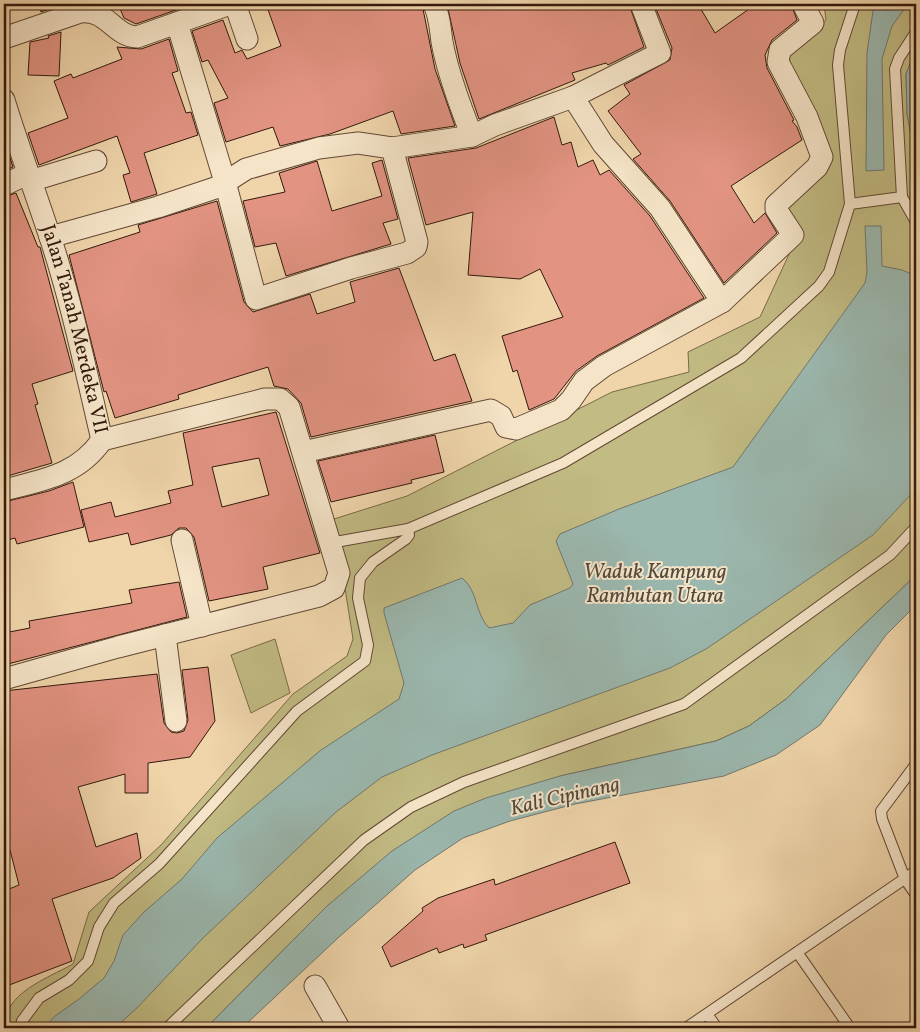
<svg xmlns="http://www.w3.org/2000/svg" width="920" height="1032" font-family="Vollkorn,serif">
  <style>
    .green { fill: #c2bb83; stroke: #7a6a48 }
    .water { fill: #9bb8af; stroke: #71786e }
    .building { fill: #e29382; stroke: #32190c; fill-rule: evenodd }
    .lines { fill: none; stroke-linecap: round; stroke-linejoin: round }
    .service-casing { stroke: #624834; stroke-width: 12 }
    .minor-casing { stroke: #624834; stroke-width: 23 }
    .service { stroke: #f5e4c8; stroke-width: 10 }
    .minor { stroke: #f5e4c8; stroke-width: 21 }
    .labels { text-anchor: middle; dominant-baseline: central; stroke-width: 4; stroke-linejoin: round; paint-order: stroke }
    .street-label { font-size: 20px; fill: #32190c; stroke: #f5e4c8 }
    .water-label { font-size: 21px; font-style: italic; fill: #52493d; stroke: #f5e4c8 }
  </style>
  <rect width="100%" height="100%" fill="#f0d5ab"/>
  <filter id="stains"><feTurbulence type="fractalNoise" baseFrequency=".004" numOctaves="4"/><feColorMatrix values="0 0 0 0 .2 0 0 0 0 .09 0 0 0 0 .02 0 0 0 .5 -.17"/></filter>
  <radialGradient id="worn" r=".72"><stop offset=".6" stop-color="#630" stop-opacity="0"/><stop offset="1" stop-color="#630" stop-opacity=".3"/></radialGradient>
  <!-- green -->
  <path class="green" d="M824 4H916V49L906 74 907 114 916 159V575L786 699 749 726 716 741 560 776 327 906 206 1028H4C4 993 46 979 73 964L89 912 161 845 293 694 347 656 353 639 334 519 407 496 612 392 689 372 688 352 760 317 797 237 781 208 832 157 784 61 826 20Z
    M275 639 290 693 251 713 231 655Z"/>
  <!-- water -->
  <path class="water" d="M874 4H908L892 26 882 59 884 170 866 171 867 53Z
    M916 49V159L907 114 906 74Z
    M865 226H881L882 266 902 270 916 276V489L873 535 706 649 670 668 432 755 382 777 336 812 202 939 138 1007 115 1028H44L55 1016 79 999 104 978 114 961 123 935 144 912 182 879 217 838 321 750 399 699 404 683 384 613V608L462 578C478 590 475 614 489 628L513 623 530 605 570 588 573 584 556 541 560 534 619 509 733 467 865 283 867 272Z
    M916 575V605L886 635 820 725 776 755 724 776 575 804 510 821 463 838 415 870 339 937 242 1028H206L327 906 392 851 454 811 486 798 560 776 716 741 749 726 786 699Z"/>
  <!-- building -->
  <path class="building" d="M39 4H63L41 12Z
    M118 4H193L136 24 124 18Z
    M266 4H422L435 69 455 126 401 134 393 111 330 134 280 146 273 127 226 142 214 103 228 98 208 60 202 62 192 31 223 20 235 53 242 50 247 59 281 46Z
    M447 4H629L644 47 608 65 606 63 572 73 575 80 479 119 460 63Z
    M654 4H698L715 33 756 4H791L797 20 772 40 765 55 767 68 794 120 792 121 797 127 802 140 731 186 754 223 765 213 777 233 724 283 670 201 633 159 641 154 608 111 630 94 624 85 670 60 672 48Z
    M61 32 59 76 28 75 30 42 49 38 48 36Z
    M169 39 178 71 172 73 186 113 191 112 198 135 144 153 157 194 131 202 123 175 130 173 117 136 39 165 28 133 68 118 54 81 71 74 73 78 122 59 117 47 141 49Z
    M554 117 562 145 571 142 578 167 593 160 600 175 609 170 650 216 704 298 597 356 576 371 554 399 529 410 517 370 513 372 502 336 563 317 540 269 520 279 468 275 473 212 426 225 408 158 476 148Z
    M4 140 13 167 4 171Z
    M382 160 398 219 383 223 391 244 286 276 276 243 255 247 243 201 285 192 279 173 317 161 332 211 382 196 372 163Z
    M16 193 38 247H40L73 371 32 384 38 404 35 405 52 463 4 477V197Z
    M217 201 244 302 253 312 310 294 317 314 355 302 350 282 399 268 434 361 455 354 472 401 311 437 301 403 288 389 274 386 268 367 178 395 179 399 115 418 106 391 104 392 69 255 140 232 138 225Z
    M276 412 320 553 263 567 268 589 209 601 194 537 186 528H179L171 535 131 545 128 533 89 542 81 510 111 502 115 517 171 503 168 491 193 485 183 433ZM259 458 269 495 222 507 212 467Z
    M435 435 444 472 411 480 412 483 331 502 318 461Z
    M73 482 84 527 17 544 15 538 4 541V502L49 491Z
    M179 582 187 617 4 665V633L30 628 29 621 132 603 129 590Z
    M208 667 215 721 190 757 148 763V793H125V774L78 787 96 847 137 833 141 858 113 878 52 899 72 961 4 987V891L19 885 10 850 4 852V691L157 674 164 723 171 732 177 733 184 731 188 720 182 670Z
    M615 842 630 883 485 935 487 940 464 948 463 944 439 953 437 948 391 967 382 947 423 911 422 908 438 898 494 879 495 885Z"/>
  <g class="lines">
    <defs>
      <path id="service" d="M916 32 899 58 895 69 902 197 916 222
        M850 204 838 65 840 50 855 4
        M330 543 408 529 563 463 741 358 819 286 829 272 850 204 902 197
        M916 764 881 811 882 819 905 879 916 895
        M797 952 850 1028
        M707 1014 717 1028
        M20 1028 22 1021 39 998 69 980 88 961 99 927 114 903 159 864 297 711 365 661 368 645 358 598 360 578 373 562 406 539 409 535 408 529
        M167 1028 364 840 411 807 464 782 684 704 890 555 916 527
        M686 1028 916 871"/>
      <g id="minor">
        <path d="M235 4 247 39"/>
        <path d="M434 4C440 17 440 28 442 42 448 74 460 106 472 136"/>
        <path d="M177 23 225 182 256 299 351 268 407 253 416 247 417 242 392 148"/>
        <path d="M4 38 80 12C108 9 113 36 137 37L230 4"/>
        <path d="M573 97 603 144 660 208 722 302"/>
        <path id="s1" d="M4 100C18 146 35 191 50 237 72 303 86 372 102 440"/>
        <path d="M30 181 96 161"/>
        <path d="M4 185 27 174"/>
        <path d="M50 237 158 207 218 187 246 169 319 148 358 143 392 148 472 136 495 125 573 97 660 53 641 4"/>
        <path d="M303 452 491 410 501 416 506 427 516 429 561 410 571 400 584 381 604 366 722 302 793 235 776 209V205L817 167 822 157 807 117 778 62 780 50 813 23 803 4"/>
        <path d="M4 490C43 480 78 475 102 440"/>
        <path d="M182 540 202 626"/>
        <path d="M165 635 176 721"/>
        <path d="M4 679 118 647 319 596 334 588 339 573 289 407 280 399H265L102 440"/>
        <path d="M315 986 339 1028"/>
      </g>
    </defs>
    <!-- service casing -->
    <use href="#service" class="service-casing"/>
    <!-- minor casing -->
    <use href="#minor" class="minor-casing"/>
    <!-- service -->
    <use href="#service" class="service"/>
    <!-- minor -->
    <use href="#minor" class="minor"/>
  </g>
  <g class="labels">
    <!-- street labels -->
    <g class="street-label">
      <text stroke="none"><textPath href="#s1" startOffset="240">Jalan Tanah Merdeka VII</textPath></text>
    </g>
    <!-- water labels -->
    <g class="water-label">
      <text x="655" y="572">Waduk Kampung<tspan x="655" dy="24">Rambutan Utara</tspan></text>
      <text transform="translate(565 797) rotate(-13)">Kali Cipinang</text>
    </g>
  </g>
  <!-- margin -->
  <rect width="920" height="1032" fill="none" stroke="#f0d5ab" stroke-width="20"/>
  <rect x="5" y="5" width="910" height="1022" fill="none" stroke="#32190c" stroke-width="2.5"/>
  <rect x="10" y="10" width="900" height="1012" fill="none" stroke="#32190c"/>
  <rect width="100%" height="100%" filter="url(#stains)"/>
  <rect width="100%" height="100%" fill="url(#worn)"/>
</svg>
